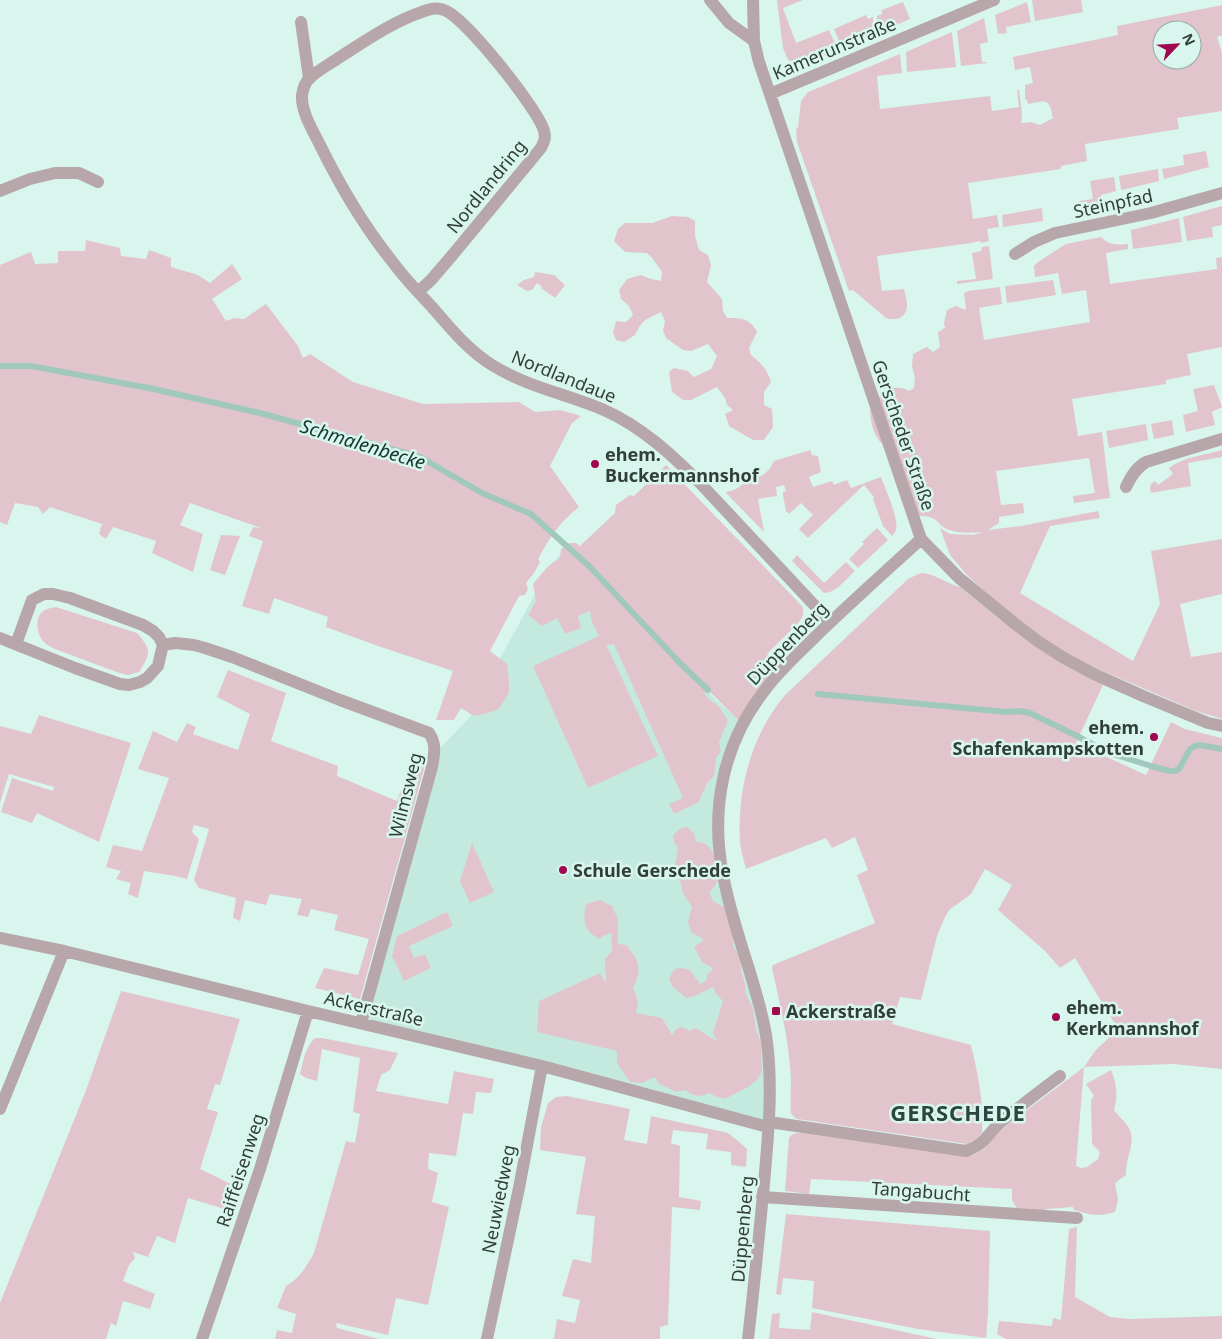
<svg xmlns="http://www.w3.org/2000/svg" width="1222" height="1339" font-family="'Noto Sans',sans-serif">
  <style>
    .built { fill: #c4eadf }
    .green { fill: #e2c5cc; fill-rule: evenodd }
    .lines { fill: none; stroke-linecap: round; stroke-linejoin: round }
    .stream { stroke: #a1c8bd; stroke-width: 6 }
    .minor { stroke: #b7a7aa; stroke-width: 12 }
    .poi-dot { fill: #9f074f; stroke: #d8f6ed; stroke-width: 2 }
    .labels { text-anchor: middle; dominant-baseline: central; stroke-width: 5; stroke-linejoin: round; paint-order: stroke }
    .street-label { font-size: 18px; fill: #323e3a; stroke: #d8f6ed }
    .poi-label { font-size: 18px; font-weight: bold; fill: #323e3a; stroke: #d8f6ed; text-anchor: start }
    .water-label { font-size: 19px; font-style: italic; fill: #12362e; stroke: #d8f6ed }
    .district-label { font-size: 22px; font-weight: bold; letter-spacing: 1px; fill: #2c463f; stroke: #d8f6ed }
  </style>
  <rect width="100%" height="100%" fill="#d8f6ed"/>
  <!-- built -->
  <path class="built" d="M567 543 714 698 742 724 721 781 717 834 772 1061 768 1127 361 1023 435 753 470 717 480 695 539 587Z"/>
  <!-- green -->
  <path class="green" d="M777 0H803L783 8 796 43 829 30 838 50 804 64 799 65 788 60 783 48Z
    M1032 0H1081L1083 12 1035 21Z
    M903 2 910 19 878 33 876 29 877 16 882 14V10Z
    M1027 2 1031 22 1006 27 1007 33 998 34 995 15Z
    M1222 5V35L1217 37 1222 53V111L1177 118 1179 129 1085 144 1087 161 1061 166V169L968 183 973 219 997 215 999 227 987 229 989 241 981 243 980 241 971 243 877 256 882 291 904 289C905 294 907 300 907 305 907 317 896 322 886 318L853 290 849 291 797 142 796 129 798 128 801 101 808 92 900 54 902 73 877 76 880 109 990 96 992 111 1019 107 1017 90H1019L1022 115 1021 123 1031 122 1040 125 1053 118C1049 98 1047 100 1028 104L1027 100 1025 99V85L1033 83 1030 67 1015 70 1013 57 1118 35 1117 26ZM1162 30H1192V60H1162Z
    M866 15 868 19 873 17V35L842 49 834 29Z
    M984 18 988 42 980 44 982 62H986L987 63 961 66 957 31Z
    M952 32 956 67 907 72 906 52Z
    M1206 151 1209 167 1164 179 1162 169 1184 165 1183 155Z
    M1158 169 1159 181 1122 190 1121 189 1119 176Z
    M1114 177 1116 191 1101 195 1103 205 1111 203 1110 200 1117 198 1118 206 1081 214 1079 201 1093 199 1090 181Z
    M1222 206V225L1212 227 1213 237 1187 241 1183 217Z
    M1042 208 1043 221 1003 227 1002 215Z
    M672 216 688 217 695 221V236L699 250 708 255 711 265 707 282 722 299 723 311 727 318C741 318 750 318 757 332L749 348 751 355C761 363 767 369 771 382L764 392V405L772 409 773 427 764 440H753L729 426 725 414 733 410 727 405 725 398 717 387 691 400H683L672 392 669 372 674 368 688 371 694 377 711 369 717 356 708 344 691 351 683 350 666 338 663 330 665 321 661 312 645 320 639 327 635 335 624 342 616 340 613 333 616 321 626 322 633 315 629 306 621 299 619 290 627 279 641 275 651 279 661 281 662 272 653 259 647 253 625 252 614 241 618 229 625 223H652Z
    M1179 218 1182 242 1133 249 1131 230Z
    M1101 237C1108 245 1118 245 1128 244V249L1106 253 1110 284 1217 269 1216 258 1222 257V347L1187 354 1191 375 1166 380V384L1072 399 1078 436 1102 432 1110 498 1074 503 1073 496 1095 493 1089 458 996 471 1001 505 1023 503 1024 513 999 517V523L988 530 1021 526 1098 511 1100 518 1050 526 1020 593 1133 661 1160 604 1151 551 1222 539V594L1180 604 1191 657 1222 652V719L1196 711 1089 665 1051 645 995 601 967 575 950 555 940 528 950 534 973 535 983 532C969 533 954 534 943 527 940 525 939 523 937 521 930 515 922 516 914 516L896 449C891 447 886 446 882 443 874 438 868 415 871 406 874 401 880 397 883 391 892 387 900 386 909 391L914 388 915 377 912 367 913 354 927 347 933 352 940 347 938 332 945 328 944 323 947 310 956 306 966 310 964 293 968 291 1000 287 1002 304 979 308 984 340 1090 322 1086 290 1062 294 1058 273 1035 277 1034 266 1038 262 1066 244Z
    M86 240 120 248 121 256 146 259 149 250 171 258V267L198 275 210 283 232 264 242 279 212 299 226 321 234 318 244 319 266 304 298 346 303 358 310 354 353 382 423 404 519 402 535 412 560 410 581 416 572 423 550 466 579 507C558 524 551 536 538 559L540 562 534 573 526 583 528 589 525 595 519 596 490 651 507 664 509 681V693L499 709 488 713 474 716 461 708 454 720H436L453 671 378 646 326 627 328 617 274 598 269 614 242 606 263 541 249 536 253 527 261 528 190 503 180 525 203 534 193 572 152 553 156 541 113 527 106 539 99 534 102 524 50 507 43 514 38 507 15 503 7 525 0 522V265L31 252 35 264 58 263V251H85Z
    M989 246 993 279 957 284V281L976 279 972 253 981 251 982 247Z
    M535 272 554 275 565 285 555 298 541 288 542 287 537 283 532 290 527 291 517 285 524 280 534 277Z
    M1053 280 1056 295 1007 303 1005 286Z
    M1214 385 1222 407 1212 412 1215 425 1186 432 1183 415 1198 411 1193 389Z
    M1172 420 1174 435 1154 439 1151 424Z
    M1146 424 1148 440 1109 448 1106 431Z
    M810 450 812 455 818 456 821 472 809 477 813 487 832 481 834 485 847 480 851 488 881 477C885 488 899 519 896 529 895 533 894 533 892 536L883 526 873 499 874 497 864 485 808 538 799 529 813 515 801 503 789 514 786 511 783 495V492L786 491 784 485 776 487 777 496 758 499 764 532 727 494 726 492C731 491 735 490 739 487 747 482 751 473 761 476 767 473 771 467 774 461Z
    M1222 450V457L1188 463 1191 486 1151 493 1150 488 1151 484 1155 481 1158 485 1173 474 1169 468C1183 457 1205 455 1222 450Z
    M666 465 802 606C805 612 803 617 799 622L767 654 776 668 742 724 711 693 704 689C706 702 713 699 719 707 723 712 724 715 728 720L719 743 721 751 716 758 714 776 706 784 704 792 702 793 699 802 674 814 669 804 683 798 614 644 612 645 606 644 658 756 588 788 533 666 599 636 592 622 590 611 578 616 581 628 565 634 557 618 542 626 528 615 536 601 533 584C542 574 548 564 560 558L561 549 570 543H576L580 546 615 513 616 505 630 495 634 496Z
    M877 528 888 540 858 568 849 559 864 544 862 542Z
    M221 535 240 536 225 575 210 570Z
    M797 555 824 583 846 562 855 571C846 579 836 593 824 593L792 561Z
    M923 573 932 575 956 586 960 587 1003 622 1150 705 1103 685 1076 743 1146 775 1171 722 1185 729 1222 738V1069L1174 1064 1084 1067 1076 1166 1081 1168 1087 1167 1098 1159 1100 1152 1092 1144 1091 1100 1094 1096 1086 1084 1111 1070C1117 1084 1118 1095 1114 1110 1119 1117 1125 1121 1129 1128 1135 1139 1129 1152 1127 1163 1126 1167 1126 1171 1126 1175L1115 1183 1118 1200 1115 1212C1098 1217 1091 1215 1074 1210L1073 1207 1047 1209 1034 1213 1018 1210 1012 1200V1189L811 1179 809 1194 785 1191 789 1138C792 1134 794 1133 800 1133L964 1155H974L979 1152 985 1148 997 1134 1007 1125 1084 1067 1095 1051 1118 1029 1075 958 1060 968 1045 951 998 910 1012 885 985 869 971 894 949 910 944 919 937 936 921 1000 900 997 892 1024 971 1045C978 1074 984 1103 982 1133L976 1139 967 1144 797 1119C794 1117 793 1116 791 1113 790 1110 791 1085 791 1079 789 1041 780 1004 772 968L773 965 875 923 857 875 868 870 855 837 832 848 826 838 746 869C744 861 741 852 740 843 737 789 751 736 785 695L908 579 918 574Z
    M56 607 137 633C152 650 151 653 139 672L128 675 119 673 55 649C50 646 45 644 42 640 37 633 35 620 41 613 45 609 50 608 56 607Z
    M228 670 286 693 271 741 338 766 337 776 397 801 414 755 421 758 424 769 360 999 315 988 324 968 358 975 369 939 334 930 338 915 311 909 308 917 297 915 302 899 270 894 266 905 245 900 240 921 233 918 236 898 199 888 194 880 209 829 194 825 192 832 199 839 187 879 175 876 144 871 138 898 128 894 131 883 116 879 121 871 106 867 113 845 142 851 169 778 138 769 153 731 177 742 187 723 196 727 193 734 238 750 250 714 217 697Z
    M39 715 131 743 99 842 37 813 32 823 1 812 12 778 53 791 54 787 9 774 0 803V726L31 734Z
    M688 827 694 834 696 842C702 842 707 844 710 848 715 856 720 870 718 879 717 884 713 888 709 892L713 901 725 908 733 937V946L740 957 741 971 745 984V992L753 1009 756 1030 761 1043 762 1071 758 1079 748 1087 725 1099 717 1097 709 1093C699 1098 693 1096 685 1090L676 1092 658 1083 655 1077 642 1083 630 1082 617 1063V1051L537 1032 539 1001 600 973 606 984 605 959 612 951 611 933 605 935 599 939C583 930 583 921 586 904L600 900 612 906 618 919V944L626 945C639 959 643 970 633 987L638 1001 636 1013 662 1018 672 1035 676 1029 682 1027 689 1031 696 1028 718 1042C716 1039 714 1037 713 1034 713 1031 722 1005 723 1001L716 994 713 987 695 996 686 998 672 986 669 979C675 966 677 967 690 970L700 984 706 981 708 973 713 970 711 967 702 962 694 947 704 940 691 932 688 922 692 907 683 893 678 872 675 866 678 847 674 843 673 835 681 828Z
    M472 843 494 892 470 903 460 881Z
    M447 912 453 926 409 946 414 958 425 954 431 968 404 981 392 956 397 936Z
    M121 991 240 1019 220 1085 215 1084 207 1109 218 1112 200 1169 231 1184 228 1210 188 1198 175 1243 157 1236 148 1257 133 1252 135 1258 129 1265 123 1281 155 1294 150 1309 123 1301 116 1326 111 1323 106 1339H0V1303L85 1093Z
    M315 1038H322L398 1053 390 1070 381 1075 376 1091 448 1104 454 1071 494 1079 491 1093 476 1092 473 1114 463 1113 456 1156 429 1153 428 1169 438 1173 432 1202 449 1207 428 1305 396 1298 388 1335 336 1323 337 1328 379 1339H275L277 1330 292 1333 296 1314 277 1308 286 1286C300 1278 306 1267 314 1253L346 1141 355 1143 360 1114 353 1112 360 1058 322 1049 317 1081 306 1078 300 1074C303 1062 305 1047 315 1038Z
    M567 1096 630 1109 624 1140 647 1144 651 1116 728 1133 738 1141 747 1149 746 1167 731 1165V1152L706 1149 708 1134 673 1130 671 1143 680 1146 679 1197 701 1201 700 1210 672 1207 668 1325 660 1327V1339H554L557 1319 575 1323 580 1300 562 1296 573 1259 591 1263 595 1216 576 1214 586 1157 540 1150 541 1127 548 1103 556 1097Z
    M786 1214 990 1231 988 1314 986 1338 918 1329 812 1308 814 1281 783 1278 781 1295 776 1294Z
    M1077 1227 1075 1297 1110 1317 1130 1319 1222 1316V1339H1006L997 1334 999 1321 1052 1326 1053 1318 1061 1320 1069 1229Z
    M812 1312 937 1339H769L772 1314 780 1313 779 1328 810 1330Z"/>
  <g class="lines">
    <!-- stream -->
    <path class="stream" d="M0 366H31L149 388 260 413 420 457 482 493 531 514 590 567 679 662 708 690
      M818 694 1006 712 1019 711 1030 713 1077 736 1107 752 1151 766 1170 771H1175L1179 769 1190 749 1195 746 1200 745 1222 749"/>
    <!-- minor -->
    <path class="minor" d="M710 0 729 23 754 41
      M753 0 754 41 759 62 921 539 959 578 1014 623 1039 642 1064 658 1094 674 1143 696 1208 723 1222 726
      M301 22 309 78
      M770 94 994 0
      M0 191 30 179 55 173H79L98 182
      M1015 254 1034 242 1055 233 1151 213 1222 193
      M418 292 431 280 450 258 541 148C544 142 546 138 544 131 539 110 464 16 444 10 437 7 429 9 422 12 394 21 365 41 340 57 330 64 318 70 310 78 305 82 303 89 302 95 301 111 312 129 319 143 340 186 365 228 395 265 406 280 419 293 432 307 450 328 468 350 492 365 527 387 567 394 604 410 642 427 671 454 700 483L830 622
      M1126 487C1131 476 1136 468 1146 462L1222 439
      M0 638 75 668 120 684 129 685 140 682 147 678 158 666 160 657 163 645 159 637 153 631 143 625 70 598 53 594H44L32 600 16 644
      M163 645 175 643 194 645 205 648 232 657 340 700 429 733C437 744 434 755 432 767L361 1023
      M0 938 64 951 308 1011 542 1066 768 1127
      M0 1109 64 951
      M769 1122 966 1151C986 1144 987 1134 1001 1122 1020 1106 1040 1091 1060 1076
      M762 1197 1077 1218
      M202 1339 260 1169 308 1011
      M487 1339 519 1188 542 1066
      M748 1339C754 1287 759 1236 764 1184 768 1137 773 1089 767 1042 764 1017 756 993 749 969 739 938 729 907 723 875 710 809 723 743 765 690 779 671 797 655 814 638 849 604 885 572 921 539"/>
  </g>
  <!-- markers -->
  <g class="poi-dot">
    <circle cx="595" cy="464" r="5"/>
    <circle cx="1154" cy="737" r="5"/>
    <circle cx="563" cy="870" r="5"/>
    <rect x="771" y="1006" width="10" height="10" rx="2.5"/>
    <circle cx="1056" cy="1017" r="5"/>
  </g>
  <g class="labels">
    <!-- street labels -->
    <g class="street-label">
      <text transform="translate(834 48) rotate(-23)">Kamerunstraße</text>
      <text transform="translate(486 186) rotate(-51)">Nordlandring</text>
      <text transform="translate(1113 203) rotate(-12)">Steinpfad</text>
      <text transform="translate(564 376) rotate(22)">Nordlandaue</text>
      <text transform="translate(904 435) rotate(71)">Gerscheder Straße</text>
      <text transform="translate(787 643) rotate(-46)">Düppenberg</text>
      <text transform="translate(405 795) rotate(-76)">Wilmsweg</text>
      <text transform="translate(374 1008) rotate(13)">Ackerstraße</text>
      <text transform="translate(240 1170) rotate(-72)">Raiffeisenweg</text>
      <text transform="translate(921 1191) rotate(4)">Tangabucht</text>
      <text transform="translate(498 1199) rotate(-79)">Neuwiedweg</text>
      <text transform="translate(742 1229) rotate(-85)">Düppenberg</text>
    </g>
    <!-- poi labels -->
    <g class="poi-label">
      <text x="605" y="454">ehem.<tspan x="605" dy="21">Buckermannshof</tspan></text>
      <text x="1144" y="727" text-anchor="end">ehem.<tspan x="1144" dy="21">Schafenkampskotten</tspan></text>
      <text x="573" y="870">Schule Gerschede</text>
      <text x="1066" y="1007">ehem.<tspan x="1066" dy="21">Kerkmannshof</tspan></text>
      <text x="786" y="1011">Ackerstraße</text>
    </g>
    <!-- water labels -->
    <g class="water-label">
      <text transform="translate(363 444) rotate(17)">Schmalenbecke</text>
    </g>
    <!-- district labels -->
    <g class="district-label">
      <text x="958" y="1112">GERSCHEDE</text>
    </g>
  </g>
  <!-- north arrow -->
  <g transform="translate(1177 45) rotate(65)"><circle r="24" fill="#d8f6ed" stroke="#96aca5"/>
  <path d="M0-4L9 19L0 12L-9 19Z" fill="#9f074f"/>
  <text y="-8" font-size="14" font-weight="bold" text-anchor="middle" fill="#323e3a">N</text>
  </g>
</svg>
